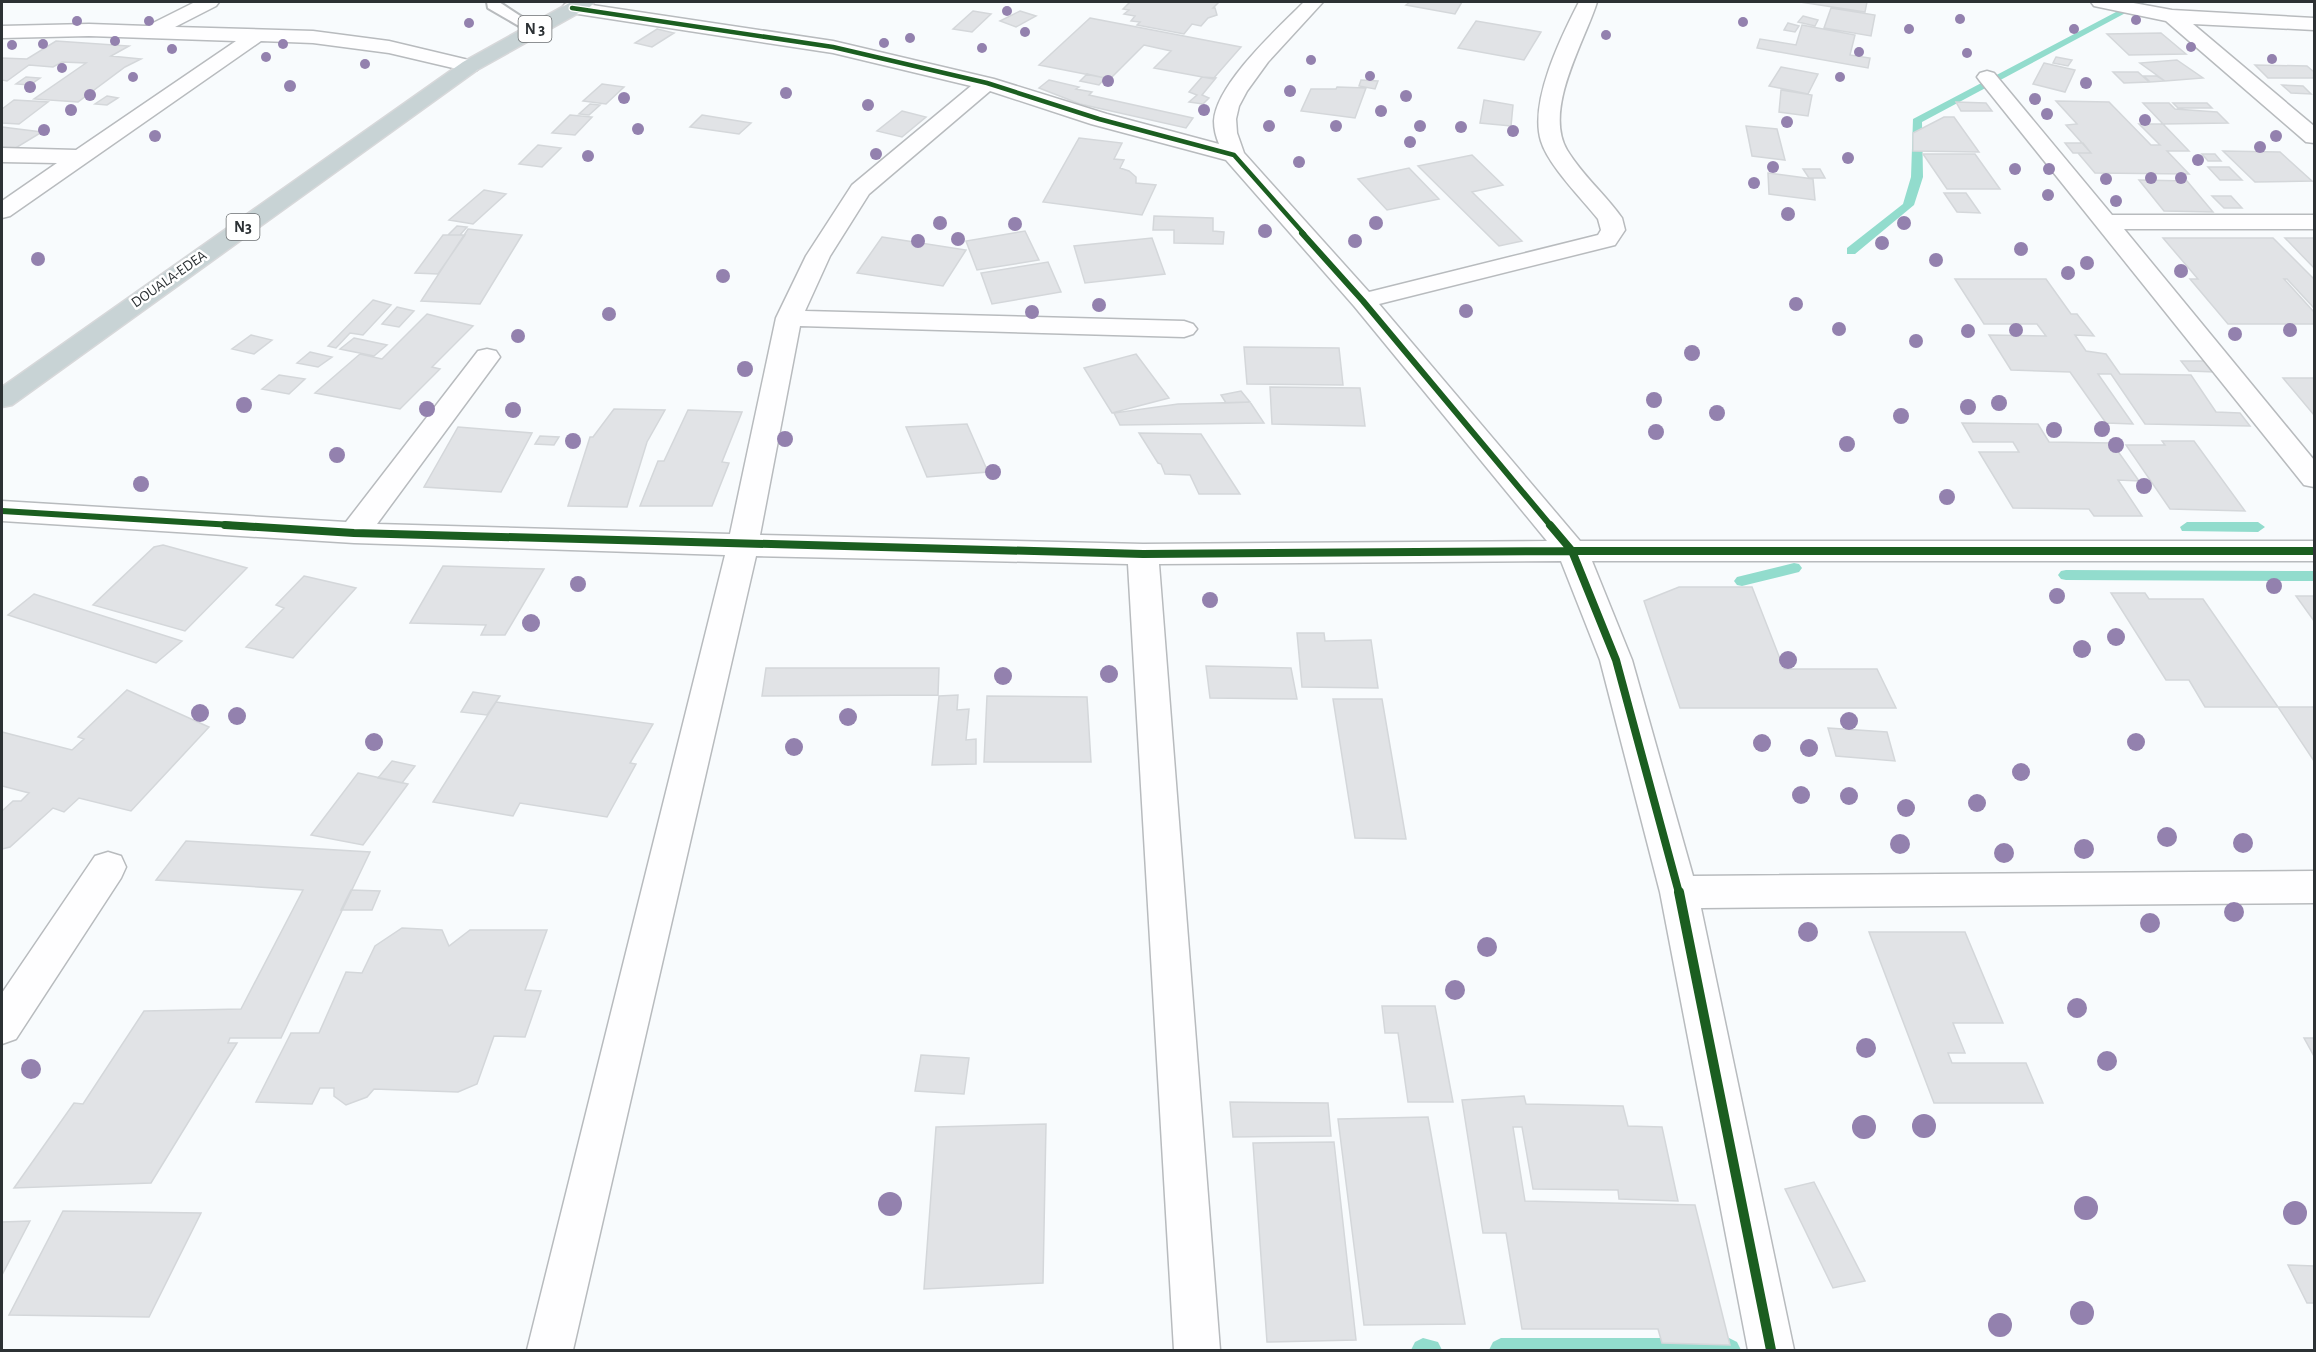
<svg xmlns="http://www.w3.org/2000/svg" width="2316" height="1352" font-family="'Alegreya Sans',sans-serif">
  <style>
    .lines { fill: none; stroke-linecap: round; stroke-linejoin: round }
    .stream { fill: #92dccd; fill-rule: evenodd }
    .building { fill: #e1e3e6; stroke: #d4d7da; stroke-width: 1.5 }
    .lane-casing { stroke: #b8bbbe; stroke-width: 4 }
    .street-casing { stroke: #b8bbbe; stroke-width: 3 }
    .highway-casing { stroke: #d7d8da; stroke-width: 3 }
    .lane { fill: #fefeff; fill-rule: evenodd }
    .street { fill: #fefeff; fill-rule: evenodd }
    .highway { fill: #c8d3d5; fill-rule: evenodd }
    .cycleway-far3-casing { stroke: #fff; stroke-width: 7 }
    .cycleway-far2-casing { stroke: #fff; stroke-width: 9 }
    .cycleway-far1-casing { stroke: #fff; stroke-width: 11 }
    .cycleway-casing { stroke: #fff; stroke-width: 14 }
    .cycleway-far3 { stroke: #1b5e20; stroke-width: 4.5 }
    .cycleway-far2 { stroke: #1b5e20; stroke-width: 6 }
    .cycleway-far1 { stroke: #1b5e20; stroke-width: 8 }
    .cycleway { stroke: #1b5e20; stroke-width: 10 }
    .tree { fill: #9381ae }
    .labels { text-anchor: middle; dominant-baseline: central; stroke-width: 5; stroke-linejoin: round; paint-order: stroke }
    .far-street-label { font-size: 15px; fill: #2c3134; stroke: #fff }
    .shield { fill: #fff; stroke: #6b6f71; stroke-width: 1.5 }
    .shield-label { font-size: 16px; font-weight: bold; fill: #2c3134 }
  </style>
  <rect width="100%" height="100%" fill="#f8fbfd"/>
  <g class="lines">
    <!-- stream -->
    <path class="stream" d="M2135 2H2146L1922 122 1923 177 1914 205 1855 254H1847V248L1903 204 1911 177 1913 119Z
      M2187 522H2258L2265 527 2258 532 2182 531 2180 527Z
      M1794 563 1799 564 1802 568 1799 572 1742 586 1737 585 1734 581 1737 577Z
      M2066 570 2314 571V581L2066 580 2061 579 2058 575 2061 571Z
      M1423 1338 1438 1342 1442 1350H1411L1415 1342Z
      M1501 1338H1729L1737 1342 1741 1350H1489L1493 1342Z"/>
  </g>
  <!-- building -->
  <path class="building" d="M1130 2H1219L1213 8H1215L1217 15 1208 18 1201 26 1192 24 1184 34 1137 25 1140 22 1131 21 1135 16 1124 14 1129 10 1123 9Z
    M1410 2H1462L1455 14 1406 5Z
    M1800 2H1867L1865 12Z
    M1831 8 1875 15 1871 36 1824 28Z
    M973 11 991 14 972 32 953 29Z
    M1020 11 1036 16 1016 27 1000 21Z
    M1803 16 1818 20 1815 26 1798 22Z
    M1090 18 1241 47 1213 79 1154 68 1171 51 1144 45 1110 79 1039 65Z
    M1476 21 1541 32 1524 60 1458 48Z
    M1788 23 1799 26 1795 32 1784 30Z
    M1802 25 1855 35 1850 55 1870 58 1868 68 1757 48 1760 39 1796 45Z
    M657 29 674 33 652 47 635 43Z
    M2161 33 2186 54 2129 55 2107 34Z
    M56 41 129 46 111 56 141 59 125 67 78 102 34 99 86 63 62 62 53 67 29 65 7 81 2 80V58L27 59Z
    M2056 57 2072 60 2068 66 2053 63Z
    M2177 60 2203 78 2165 81 2140 63Z
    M2044 63 2075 70 2065 92 2033 84Z
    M2255 65 2307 66 2314 72V78H2268Z
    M1781 67 1818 74 1808 94 1769 86Z
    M2113 72H2138L2149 82 2124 83Z
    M1087 74 1105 78 1099 85 1080 81Z
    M2144 76H2157L2165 81 2150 82Z
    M26 77 40 78 30 85 16 84Z
    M1202 77 1216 78 1202 95 1209 98 1203 104 1189 102 1197 95 1189 92Z
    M1049 80 1079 87 1076 89 1092 92 1089 95 1193 118 1186 128 1080 104 1039 88Z
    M1361 80 1378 81 1375 89 1359 86Z
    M602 84 624 87 606 104 583 101Z
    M2282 85 2303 86 2311 94 2291 93Z
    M1337 87 1366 88 1355 118 1301 111 1311 89H1336Z
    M1781 90 1812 95 1808 116 1779 112Z
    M107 96 118 98 107 105 95 104Z
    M14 100 48 102 19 124 2 123V109Z
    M1484 100 1513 105 1511 126 1480 123Z
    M2056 101 2109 102 2151 145H2160L2139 124H2163L2189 151H2167L2189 174 2095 173 2078 153H2091L2066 125 2077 124Z
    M1956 102 1986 103 1992 111H1961Z
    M2143 103H2169L2175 109 2217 112 2228 123 2163 124Z
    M2173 103H2207L2212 108H2178Z
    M590 104 600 105 589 115 579 114Z
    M902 111 926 117 902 137 877 131Z
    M570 115 592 117 575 135 552 133Z
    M702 115 751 123 739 134 690 127Z
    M1944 117H1954L1979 152 1913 151V133Z
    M1746 126 1777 129 1785 160 1752 156Z
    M2 127 42 132 14 149 2 148Z
    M1079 138 1122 143 1114 159 1124 160 1120 168 1129 171 1136 177V183L1156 185 1142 215 1043 202Z
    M2065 143H2083L2091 153H2073Z
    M538 145 561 148 542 167 519 164Z
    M2223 151 2280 152 2312 181 2255 182Z
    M1923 154H1975L2000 189H1947Z
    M2202 154H2215L2221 161H2208Z
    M1472 155 1503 185 1472 192 1522 241 1499 246 1418 166Z
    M2208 167H2229L2242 180H2220Z
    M1409 168 1439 199 1387 210 1358 179Z
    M1803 169H1820L1825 178H1809Z
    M1768 173 1813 179 1815 200 1769 194Z
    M2139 180 2187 181 2213 212 2164 211Z
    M484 190 506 194 473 224 449 220Z
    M1944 193H1966L1980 213 1957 212Z
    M2212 196H2231L2242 208H2224Z
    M1154 216 1213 218V231L1224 232 1223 244 1174 243V230H1153Z
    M457 226 467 227 460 235H448Z
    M468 229 522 235 480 304 421 301Z
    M1025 231 1039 260 977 270 966 241Z
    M443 235H465L438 274 415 273Z
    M882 237 966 250 943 286 857 273Z
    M1152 238 1165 274 1085 283 1074 246Z
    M2163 238H2273L2314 279V308L2287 279H2284L2314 312V324H2228L2190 279H2198Z
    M2285 238H2314V268Z
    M1048 262 1061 292 992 304 981 273Z
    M1955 279H2046L2071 314H2077L2094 336 2075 335 2086 351 2106 354 2120 374 2191 375 2216 412 2240 413 2250 426 2145 424 2111 374H2098L2133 424 2106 423 2070 372 2011 370 1989 335 2046 336 2037 324H1984Z
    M373 300 391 305 363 335 350 333 336 348 328 346Z
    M397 307 414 311 399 327 382 324Z
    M427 314 473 326 432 367 440 369 400 409 315 393 360 354 382 359Z
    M251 335 272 340 254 354 232 349Z
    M354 338 387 345 374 356 340 349Z
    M1244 347 1339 348 1343 385 1247 384Z
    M310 352 332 357 318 367 297 363Z
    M1136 354 1169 398 1112 413 1084 368Z
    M2181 361H2206L2214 372 2189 371Z
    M279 375 305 379 289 394 262 389Z
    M2283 378H2314V415Z
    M1270 387 1360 388 1365 426 1272 424Z
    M1241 391 1250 402 1226 403 1221 395Z
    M1250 402 1264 423 1120 425 1114 413 1178 404Z
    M614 409 665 410 647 442 627 507 568 506 590 437H593Z
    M688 410 742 412 722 462 729 463 712 506H640L658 461H664Z
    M1962 423 2038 424 2049 442 2112 443 2139 481 2118 480 2142 516H2094L2089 509 2013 508 1979 452H2019L2013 442H1973Z
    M967 424 988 472 927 477 906 427Z
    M458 427 532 433 501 492 424 487Z
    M1139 433 1201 434 1240 494H1199L1190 475 1165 474 1161 464 1158 463Z
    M540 436 559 437 554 445 535 444Z
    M2162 441H2194L2245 511 2170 509 2126 445H2165Z
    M163 545 247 568 185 631 93 605 154 547Z
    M443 566 544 569 505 635H481L486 625 410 623Z
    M304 576 356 588 293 658 246 647 284 608 276 605Z
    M1679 587H1752L1784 669H1877L1896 708H1680L1644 601Z
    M2111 593H2145L2149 599H2203L2278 707H2205L2189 680H2166Z
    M34 594 182 641 156 663 8 615Z
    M2296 596H2314V621Z
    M1297 633H1324L1325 641 1371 640 1378 688 1302 687Z
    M1206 666 1291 668 1297 699 1210 698Z
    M766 668H939L938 695 762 696Z
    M127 690 209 727 131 811 79 798 64 812 53 808 10 847 2 849V811L13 801H21L29 793 2 786V732L72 750 84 739 78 737Z
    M473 692 500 696 487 715 461 712Z
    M958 695 957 710 969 709 966 740 976 739V764L932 765 939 696Z
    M987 696 1087 697 1091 762H984Z
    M1333 699H1382L1406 839 1355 838Z
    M496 702 653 724 630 763 636 764 607 817 520 803 513 816 433 802Z
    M2278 707H2314V761Z
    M1828 728 1887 732 1895 761 1836 756Z
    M392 761 415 766 402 783 378 778Z
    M358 773 408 784 363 845 311 835Z
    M186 841 370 852 281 1038H230L228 1043H237L151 1183 14 1188 74 1103 83 1104 144 1011 241 1009 303 890 156 880Z
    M351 890 380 891 372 910H341Z
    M402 928 442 930 449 946 470 930H547L525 990 541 991 525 1037 494 1036 477 1084 458 1092 374 1089 367 1097 346 1105 334 1096V1088H320L312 1104 256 1102 291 1033H319L346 972 362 973 375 946Z
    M1869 932H1965L2003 1023H1953L1965 1053H1948L1952 1063H2026L2043 1103H1934Z
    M1382 1006H1435L1453 1102H1408L1398 1033H1385Z
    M2304 1038H2314V1056Z
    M921 1055 969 1058 964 1094 915 1091Z
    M1524 1096 1526 1104 1623 1106 1628 1126 1662 1127 1678 1201 1619 1199 1618 1190 1533 1189 1522 1127H1513L1525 1201 1695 1205 1730 1345 1662 1343 1658 1329H1522L1506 1233H1483L1462 1100Z
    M1230 1102 1328 1103 1331 1136 1233 1137Z
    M1428 1117 1465 1324 1364 1325 1338 1119Z
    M1046 1124 1043 1283 924 1289 936 1127Z
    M1334 1142 1356 1340 1267 1342 1253 1143Z
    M1814 1182 1865 1281 1833 1288 1785 1189Z
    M63 1211 201 1213 149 1317 9 1315Z
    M30 1221 2 1275V1222Z
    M2288 1265 2314 1266V1303H2307Z"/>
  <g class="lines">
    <defs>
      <path id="lane" d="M487 2H499L531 23 529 26H519L488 8Z"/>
      <path id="street" d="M195 2H219L216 6 175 27 313 31 389 41 477 62 480 66 477 70 470 72 389 53 313 43 261 41 10 216 2 218V201L57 163 2 162V148L76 150 236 41 89 36 2 38V26L89 24 147 26Z
        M572 2 833 41 994 79 1107 114 1219 144C1216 137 1214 129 1214 121 1216 84 1278 28 1304 2H1323L1268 62 1247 91 1239 106 1236 119 1237 133 1244 153 1369 292 1598 235 1601 230 1598 219C1583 200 1548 165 1541 141 1529 102 1561 37 1579 2H1597C1585 41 1543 109 1567 150 1582 175 1605 194 1622 218L1625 230 1615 245 1379 304 1580 541H2314V561H1592L1632 660 1693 876 2314 871V903L1701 908 1794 1350H1748L1660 892 1600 660 1561 561 1159 564 1220 1350H1174L1128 564 756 556 573 1350H527L725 555 354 543 2 521V501L346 522 478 351 487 349 496 351 500 357 377 524 730 534 776 318 806 256 852 185 971 86 833 53 565 12 562 8 565 4ZM990 91 1091 124 1226 160 1354 306 1547 541 1143 544 760 535 800 326 1184 337 1193 334 1197 329 1193 324 1184 321 805 311 830 256 869 194Z
        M2091 2H2128L2172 10 2314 18V30L2193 24 2314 126V143L2306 142 2166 21 2094 6Z
        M1987 71 1994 73 2112 215H2314V229H2124L2314 460V487L2304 485 1980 81 1977 77 1980 73Z
        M108 852 121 856 126 867 121 878 16 1039 2 1044V993L95 856Z"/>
      <path id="highway" d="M571 2H594L591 6 477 70 12 405 2 407V387L463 62Z"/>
    </defs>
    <!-- lane casing -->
    <use href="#lane" class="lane-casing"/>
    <!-- street casing -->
    <use href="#street" class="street-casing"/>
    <!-- highway casing -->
    <use href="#highway" class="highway-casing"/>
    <!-- lane -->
    <use href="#lane" class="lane"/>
    <!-- street -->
    <use href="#street" class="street"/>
    <!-- highway -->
    <use href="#highway" class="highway"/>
    <defs>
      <path id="cycleway-far3" d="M572 8 833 47 987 83 1099 119 1234 155 1304 234"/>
      <path id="cycleway-far2" d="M1302 233 1363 301 1551 526
        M2 511 249 526"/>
      <path id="cycleway-far1" d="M225 525 354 533 1143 554 1572 551H2314
        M1550 525 1572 551 1616 660 1679 893"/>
      <path id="cycleway" d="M1679 892 1771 1350"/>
    </defs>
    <!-- cycleway-far3 casing -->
    <use href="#cycleway-far3" class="cycleway-far3-casing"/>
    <!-- cycleway-far2 casing -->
    <use href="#cycleway-far2" class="cycleway-far2-casing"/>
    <!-- cycleway-far1 casing -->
    <use href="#cycleway-far1" class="cycleway-far1-casing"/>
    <!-- cycleway casing -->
    <use href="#cycleway" class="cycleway-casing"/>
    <!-- cycleway-far3 -->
    <use href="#cycleway-far3" class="cycleway-far3"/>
    <!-- cycleway-far2 -->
    <use href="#cycleway-far2" class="cycleway-far2"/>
    <!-- cycleway-far1 -->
    <use href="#cycleway-far1" class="cycleway-far1"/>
    <!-- cycleway -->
    <use href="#cycleway" class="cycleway"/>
  </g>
  <!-- trees -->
  <g class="tree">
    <circle cx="1007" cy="11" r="5"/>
    <circle cx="1960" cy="19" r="5"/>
    <circle cx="2136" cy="20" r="5"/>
    <circle cx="77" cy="21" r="5"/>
    <circle cx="149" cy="21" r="5"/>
    <circle cx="1743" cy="22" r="5"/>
    <circle cx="469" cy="23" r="5"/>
    <circle cx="1909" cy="29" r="5"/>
    <circle cx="2074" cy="29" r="5"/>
    <circle cx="1025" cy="32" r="5"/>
    <circle cx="1606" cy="35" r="5"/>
    <circle cx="910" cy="38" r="5"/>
    <circle cx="115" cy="41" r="5"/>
    <circle cx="884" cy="43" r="5"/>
    <circle cx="43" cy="44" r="5"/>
    <circle cx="283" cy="44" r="5"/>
    <circle cx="12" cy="45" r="5"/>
    <circle cx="2191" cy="47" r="5"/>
    <circle cx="982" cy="48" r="5"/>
    <circle cx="172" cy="49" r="5"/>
    <circle cx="1859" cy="52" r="5"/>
    <circle cx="1967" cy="53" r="5"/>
    <circle cx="266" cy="57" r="5"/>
    <circle cx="2272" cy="59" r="5"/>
    <circle cx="1311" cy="60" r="5"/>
    <circle cx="365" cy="64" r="5"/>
    <circle cx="62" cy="68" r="5"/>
    <circle cx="1370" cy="76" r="5"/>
    <circle cx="133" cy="77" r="5"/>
    <circle cx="1840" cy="77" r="5"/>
    <circle cx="1108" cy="81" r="6"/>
    <circle cx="2086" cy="83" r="6"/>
    <circle cx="290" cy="86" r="6"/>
    <circle cx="30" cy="87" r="6"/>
    <circle cx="1290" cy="91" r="6"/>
    <circle cx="786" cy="93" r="6"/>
    <circle cx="90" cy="95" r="6"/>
    <circle cx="1406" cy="96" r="6"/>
    <circle cx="624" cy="98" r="6"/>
    <circle cx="2035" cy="99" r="6"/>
    <circle cx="868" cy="105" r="6"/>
    <circle cx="71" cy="110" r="6"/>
    <circle cx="1204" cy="110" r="6"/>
    <circle cx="1381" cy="111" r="6"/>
    <circle cx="2047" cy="114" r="6"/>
    <circle cx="2145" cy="120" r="6"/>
    <circle cx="1787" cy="122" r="6"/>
    <circle cx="1269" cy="126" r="6"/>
    <circle cx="1336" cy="126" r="6"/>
    <circle cx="1420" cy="126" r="6"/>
    <circle cx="1461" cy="127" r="6"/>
    <circle cx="638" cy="129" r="6"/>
    <circle cx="44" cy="130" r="6"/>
    <circle cx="1513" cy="131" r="6"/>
    <circle cx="155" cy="136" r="6"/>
    <circle cx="2276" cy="136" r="6"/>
    <circle cx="1410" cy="142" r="6"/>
    <circle cx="2260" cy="147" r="6"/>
    <circle cx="876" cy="154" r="6"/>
    <circle cx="588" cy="156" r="6"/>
    <circle cx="1848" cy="158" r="6"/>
    <circle cx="2198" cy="160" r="6"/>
    <circle cx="1299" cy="162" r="6"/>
    <circle cx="1773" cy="167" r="6"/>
    <circle cx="2015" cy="169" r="6"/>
    <circle cx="2049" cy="169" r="6"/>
    <circle cx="2151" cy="178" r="6"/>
    <circle cx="2181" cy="178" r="6"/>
    <circle cx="2106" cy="179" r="6"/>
    <circle cx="1754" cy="183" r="6"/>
    <circle cx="2048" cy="195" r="6"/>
    <circle cx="2116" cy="201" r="6"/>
    <circle cx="1788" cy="214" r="7"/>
    <circle cx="940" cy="223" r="7"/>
    <circle cx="1376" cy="223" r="7"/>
    <circle cx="1904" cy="223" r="7"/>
    <circle cx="1015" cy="224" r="7"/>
    <circle cx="1265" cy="231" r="7"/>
    <circle cx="958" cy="239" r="7"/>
    <circle cx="918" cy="241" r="7"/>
    <circle cx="1355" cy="241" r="7"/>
    <circle cx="1882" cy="243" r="7"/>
    <circle cx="2021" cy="249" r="7"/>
    <circle cx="38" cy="259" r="7"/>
    <circle cx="1936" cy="260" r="7"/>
    <circle cx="2087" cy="263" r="7"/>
    <circle cx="2181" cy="271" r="7"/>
    <circle cx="2068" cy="273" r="7"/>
    <circle cx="723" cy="276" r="7"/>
    <circle cx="1796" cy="304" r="7"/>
    <circle cx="1099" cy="305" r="7"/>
    <circle cx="1466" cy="311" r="7"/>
    <circle cx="1032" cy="312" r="7"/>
    <circle cx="609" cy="314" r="7"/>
    <circle cx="1839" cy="329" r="7"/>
    <circle cx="2016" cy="330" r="7"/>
    <circle cx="2290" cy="330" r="7"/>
    <circle cx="1968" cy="331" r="7"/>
    <circle cx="2235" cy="334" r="7"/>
    <circle cx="518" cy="336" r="7"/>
    <circle cx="1916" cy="341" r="7"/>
    <circle cx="1692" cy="353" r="8"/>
    <circle cx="745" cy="369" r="8"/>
    <circle cx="1654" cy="400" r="8"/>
    <circle cx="1999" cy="403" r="8"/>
    <circle cx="244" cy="405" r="8"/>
    <circle cx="1968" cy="407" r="8"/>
    <circle cx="427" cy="409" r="8"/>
    <circle cx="513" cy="410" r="8"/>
    <circle cx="1717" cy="413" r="8"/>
    <circle cx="1901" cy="416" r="8"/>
    <circle cx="2102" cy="429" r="8"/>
    <circle cx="2054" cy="430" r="8"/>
    <circle cx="1656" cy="432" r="8"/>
    <circle cx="785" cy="439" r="8"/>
    <circle cx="573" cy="441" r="8"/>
    <circle cx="1847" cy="444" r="8"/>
    <circle cx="2116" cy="445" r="8"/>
    <circle cx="337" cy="455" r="8"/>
    <circle cx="993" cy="472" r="8"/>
    <circle cx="141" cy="484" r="8"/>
    <circle cx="2144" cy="486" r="8"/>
    <circle cx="1947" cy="497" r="8"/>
    <circle cx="578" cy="584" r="8"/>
    <circle cx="2274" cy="586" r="8"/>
    <circle cx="2057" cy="596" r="8"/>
    <circle cx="1210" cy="600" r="8"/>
    <circle cx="531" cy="623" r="9"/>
    <circle cx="2116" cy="637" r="9"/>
    <circle cx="2082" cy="649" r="9"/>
    <circle cx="1788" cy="660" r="9"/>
    <circle cx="1109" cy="674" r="9"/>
    <circle cx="1003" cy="676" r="9"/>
    <circle cx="200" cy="713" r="9"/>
    <circle cx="237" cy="716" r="9"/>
    <circle cx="848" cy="717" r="9"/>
    <circle cx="1849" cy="721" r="9"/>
    <circle cx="374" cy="742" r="9"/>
    <circle cx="2136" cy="742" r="9"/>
    <circle cx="1762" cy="743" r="9"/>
    <circle cx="794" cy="747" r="9"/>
    <circle cx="1809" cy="748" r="9"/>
    <circle cx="2021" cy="772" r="9"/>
    <circle cx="1801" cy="795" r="9"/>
    <circle cx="1849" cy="796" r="9"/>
    <circle cx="1977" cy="803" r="9"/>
    <circle cx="1906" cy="808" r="9"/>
    <circle cx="2167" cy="837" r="10"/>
    <circle cx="2243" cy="843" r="10"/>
    <circle cx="1900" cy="844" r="10"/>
    <circle cx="2084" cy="849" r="10"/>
    <circle cx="2004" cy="853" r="10"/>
    <circle cx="2234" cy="912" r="10"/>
    <circle cx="2150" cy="923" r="10"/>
    <circle cx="1808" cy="932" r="10"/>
    <circle cx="1487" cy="947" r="10"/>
    <circle cx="1455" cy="990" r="10"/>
    <circle cx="2077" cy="1008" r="10"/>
    <circle cx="1866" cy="1048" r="10"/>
    <circle cx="2107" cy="1061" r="10"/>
    <circle cx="31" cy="1069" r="10"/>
    <circle cx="1924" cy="1126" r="12"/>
    <circle cx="1864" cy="1127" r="12"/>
    <circle cx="890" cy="1204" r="12"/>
    <circle cx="2086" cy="1208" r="12"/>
    <circle cx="2295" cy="1213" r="12"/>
    <circle cx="2082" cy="1313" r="12"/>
    <circle cx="2000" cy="1325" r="12"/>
  </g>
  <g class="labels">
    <!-- far-street labels -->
    <g class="far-street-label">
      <text transform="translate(169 279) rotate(-35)">DOUALA-EDEA</text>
    </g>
    <!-- shield labels -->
    <g class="shield">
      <rect x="518.5" y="16" width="33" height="26" rx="4.5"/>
      <rect x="226.5" y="214" width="33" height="26" rx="4.5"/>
    </g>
    <g class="shield-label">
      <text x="535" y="29">N 3</text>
      <text x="243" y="227">N3</text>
    </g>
  </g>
  <!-- border -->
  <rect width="2316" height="1352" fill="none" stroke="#2c3134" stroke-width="6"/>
</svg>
